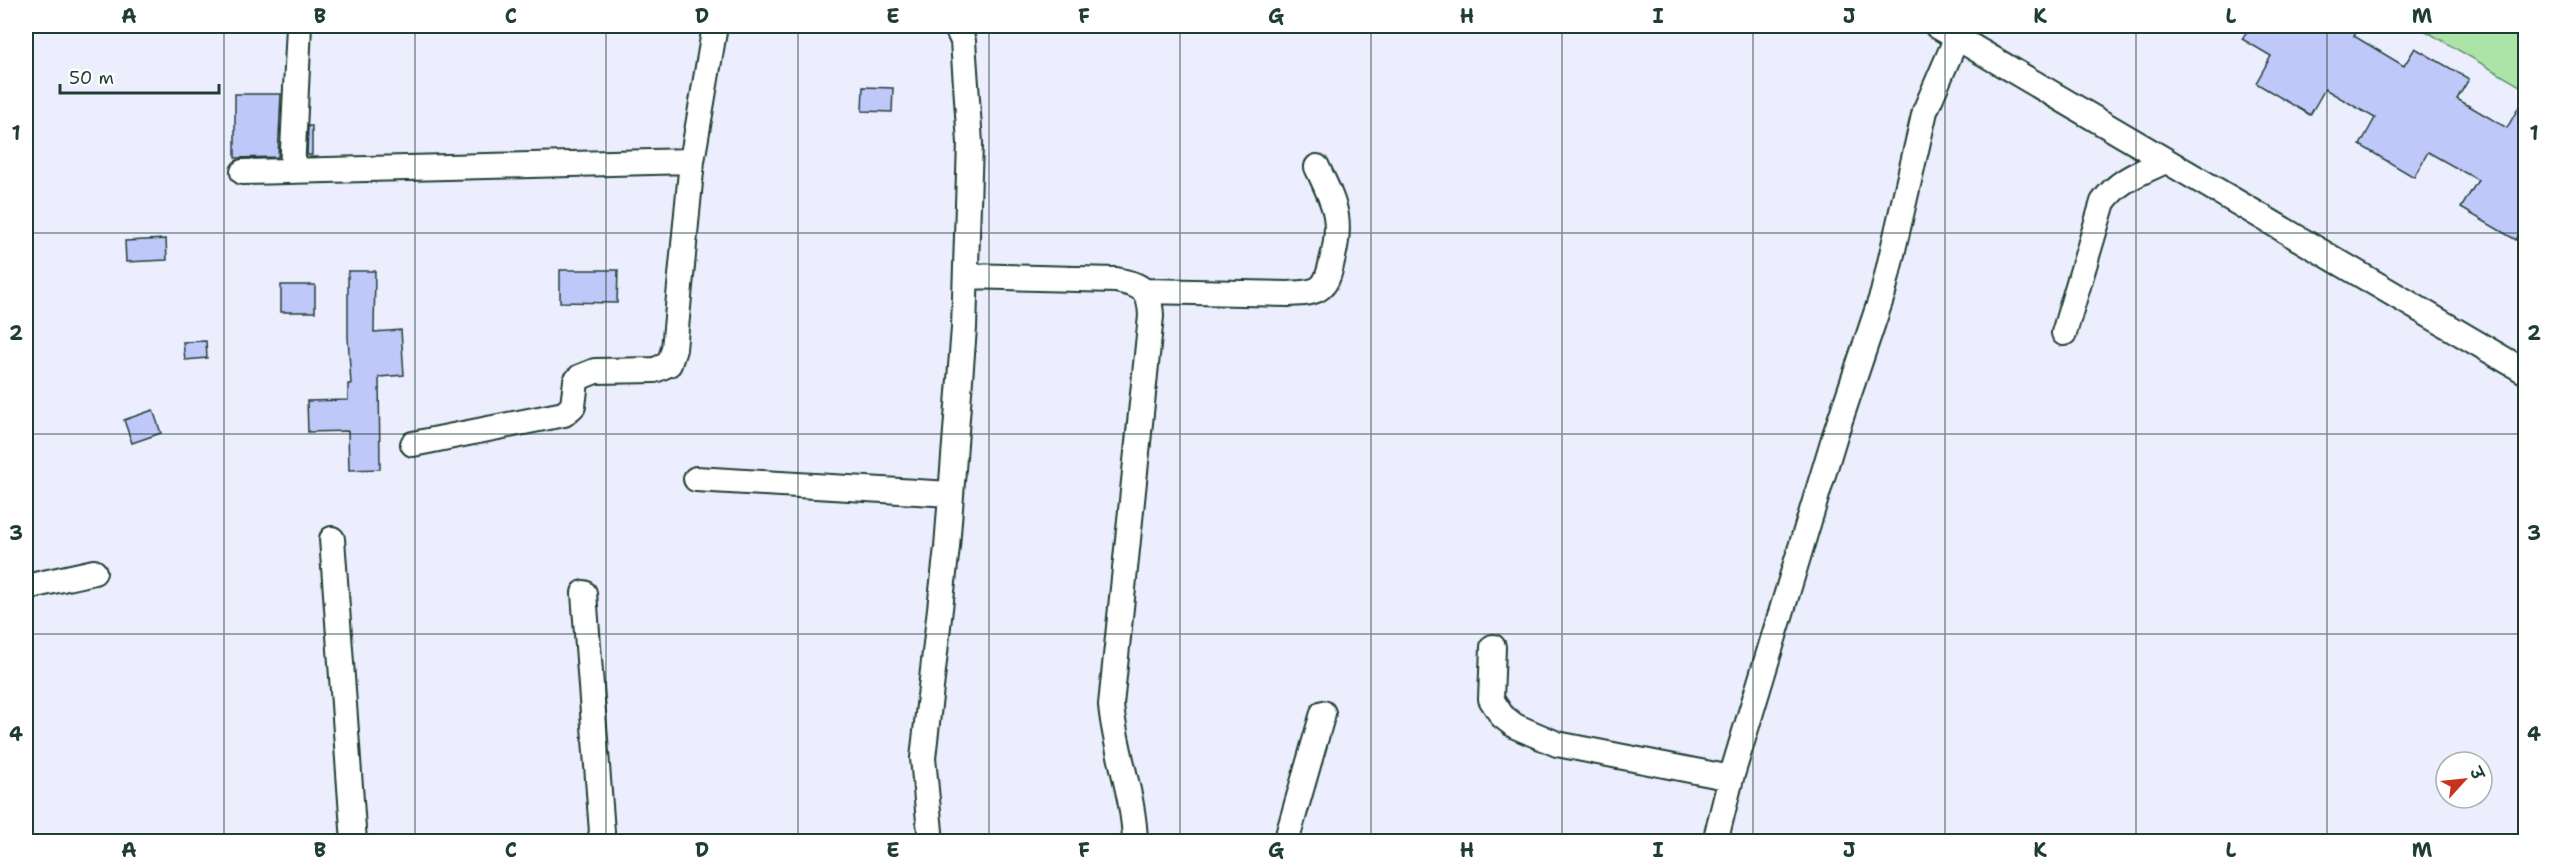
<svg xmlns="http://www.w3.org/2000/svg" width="2551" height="867" font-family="'Shantell Sans','Playpen Sans Deva',sans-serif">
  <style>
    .green { fill: #ace4a8; stroke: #66906e; stroke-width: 1.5 }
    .building { fill: #c0c8fa; stroke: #1f3d34; stroke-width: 1.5 }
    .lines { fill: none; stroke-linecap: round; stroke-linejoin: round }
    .minor-casing { stroke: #1f3d34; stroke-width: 28 }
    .minor { stroke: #fff; stroke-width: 24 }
    .grid { fill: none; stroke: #1f3d34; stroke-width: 1.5; stroke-opacity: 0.55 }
    .neatline { fill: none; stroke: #1f3d34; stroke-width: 2 }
    .grid-label { font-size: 20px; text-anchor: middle; font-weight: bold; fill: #1f3d34 }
  </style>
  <rect width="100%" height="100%" fill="#eceefe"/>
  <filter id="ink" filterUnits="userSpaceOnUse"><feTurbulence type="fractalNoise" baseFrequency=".0167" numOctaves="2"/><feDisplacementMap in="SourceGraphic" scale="12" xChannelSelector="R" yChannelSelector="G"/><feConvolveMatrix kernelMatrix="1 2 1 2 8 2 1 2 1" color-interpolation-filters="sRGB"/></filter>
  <g filter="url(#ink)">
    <!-- green -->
    <path class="green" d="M2417 26H2525V89Z"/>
    <!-- building -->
    <path class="building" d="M2250 26H2360L2354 36 2404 66 2415 48 2469 79 2457 99 2507 128 2526 94V223L2516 240 2461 208 2478 180 2428 152 2414 177 2360 145 2375 118 2325 89 2310 115 2256 83 2271 56 2242 39Z
      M863 87 893 88 892 112 862 111Z
      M235 94H281L278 157 235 158Z
      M308 126H312V155H307Z
      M166 239 167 260 126 262 125 241Z
      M560 270H618L617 303 560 302Z
      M348 271H375L374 332 401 330 404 375 379 377 380 469 349 470 348 431 308 432 307 401 348 400V384H351L348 337Z
      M281 285H315V312H281Z
      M206 341 207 358 185 360 183 342Z
      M153 410 161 433 132 443 124 420Z"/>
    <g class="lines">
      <defs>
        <path id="minor" d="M1937 26 2526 372
          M292 171 299 26
          M243 172 692 161
          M966 276 1116 280C1141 285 1150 289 1151 316L1111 705C1115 751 1134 795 1135 842
          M1145 291 1289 294C1299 293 1313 294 1321 287 1328 281 1330 270 1332 261 1343 219 1335 205 1317 167
          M2064 333 2103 202C2119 179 2141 173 2165 161
          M413 444 564 414 573 406 576 381 580 377 595 371 655 370 669 364 674 349 692 161 715 26
          M696 479 951 494
          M332 539 354 842
          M26 587 94 572
          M584 593 602 832 599 842
          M1493 647 1491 699 1502 716 1515 726 1557 744 1731 778
          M931 842 923 758 947 547 964 328 970 143 963 41 956 26
          M1286 842 1323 713
          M1715 842 1731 778 1835 435 1883 293 1925 111 1957 37"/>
      </defs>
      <!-- minor casing -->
      <use href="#minor" class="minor-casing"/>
      <!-- minor -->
      <use href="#minor" class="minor"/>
    </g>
  </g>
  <!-- grid -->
  <path class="grid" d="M224 26V842M415 26V842M606 26V842M798 26V842M989 26V842M1180 26V842M1371 26V842M1562 26V842M1753 26V842M1945 26V842M2136 26V842M2327 26V842M26 233H2526M26 434H2526M26 634H2526"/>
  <!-- margin -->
  <rect width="2551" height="867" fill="none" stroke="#fff" stroke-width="66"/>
  <!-- north arrow -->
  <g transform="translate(2464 780) rotate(63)"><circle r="28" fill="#ffffff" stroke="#a5b1ae" stroke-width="1.5"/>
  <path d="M0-4.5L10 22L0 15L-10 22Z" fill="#c8321e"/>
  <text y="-9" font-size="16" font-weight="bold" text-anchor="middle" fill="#1f3d34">उ</text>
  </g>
  <!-- scale -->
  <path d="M60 84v9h159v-9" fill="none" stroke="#1f3d34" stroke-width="3"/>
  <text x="69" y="84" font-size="18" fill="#1f3d34" stroke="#ffffff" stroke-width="4.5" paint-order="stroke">50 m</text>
  <rect x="33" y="33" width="2485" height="801" class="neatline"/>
  <g class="grid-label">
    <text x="129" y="23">A</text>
    <text x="320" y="23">B</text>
    <text x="511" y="23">C</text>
    <text x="702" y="23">D</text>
    <text x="893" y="23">E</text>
    <text x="1084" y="23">F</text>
    <text x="1276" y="23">G</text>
    <text x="1467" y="23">H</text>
    <text x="1658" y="23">I</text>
    <text x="1849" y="23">J</text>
    <text x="2040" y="23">K</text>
    <text x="2231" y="23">L</text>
    <text x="2422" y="23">M</text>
    <text x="16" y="140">1</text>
    <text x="2534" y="140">1</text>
    <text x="16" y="340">2</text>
    <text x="2534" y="340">2</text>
    <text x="16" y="540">3</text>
    <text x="2534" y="540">3</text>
    <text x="16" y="741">4</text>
    <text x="2534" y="741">4</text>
    <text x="129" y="857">A</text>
    <text x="320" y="857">B</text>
    <text x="511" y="857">C</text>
    <text x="702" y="857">D</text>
    <text x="893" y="857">E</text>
    <text x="1084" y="857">F</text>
    <text x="1276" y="857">G</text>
    <text x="1467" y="857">H</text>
    <text x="1658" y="857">I</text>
    <text x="1849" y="857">J</text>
    <text x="2040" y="857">K</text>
    <text x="2231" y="857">L</text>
    <text x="2422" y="857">M</text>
  </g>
</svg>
